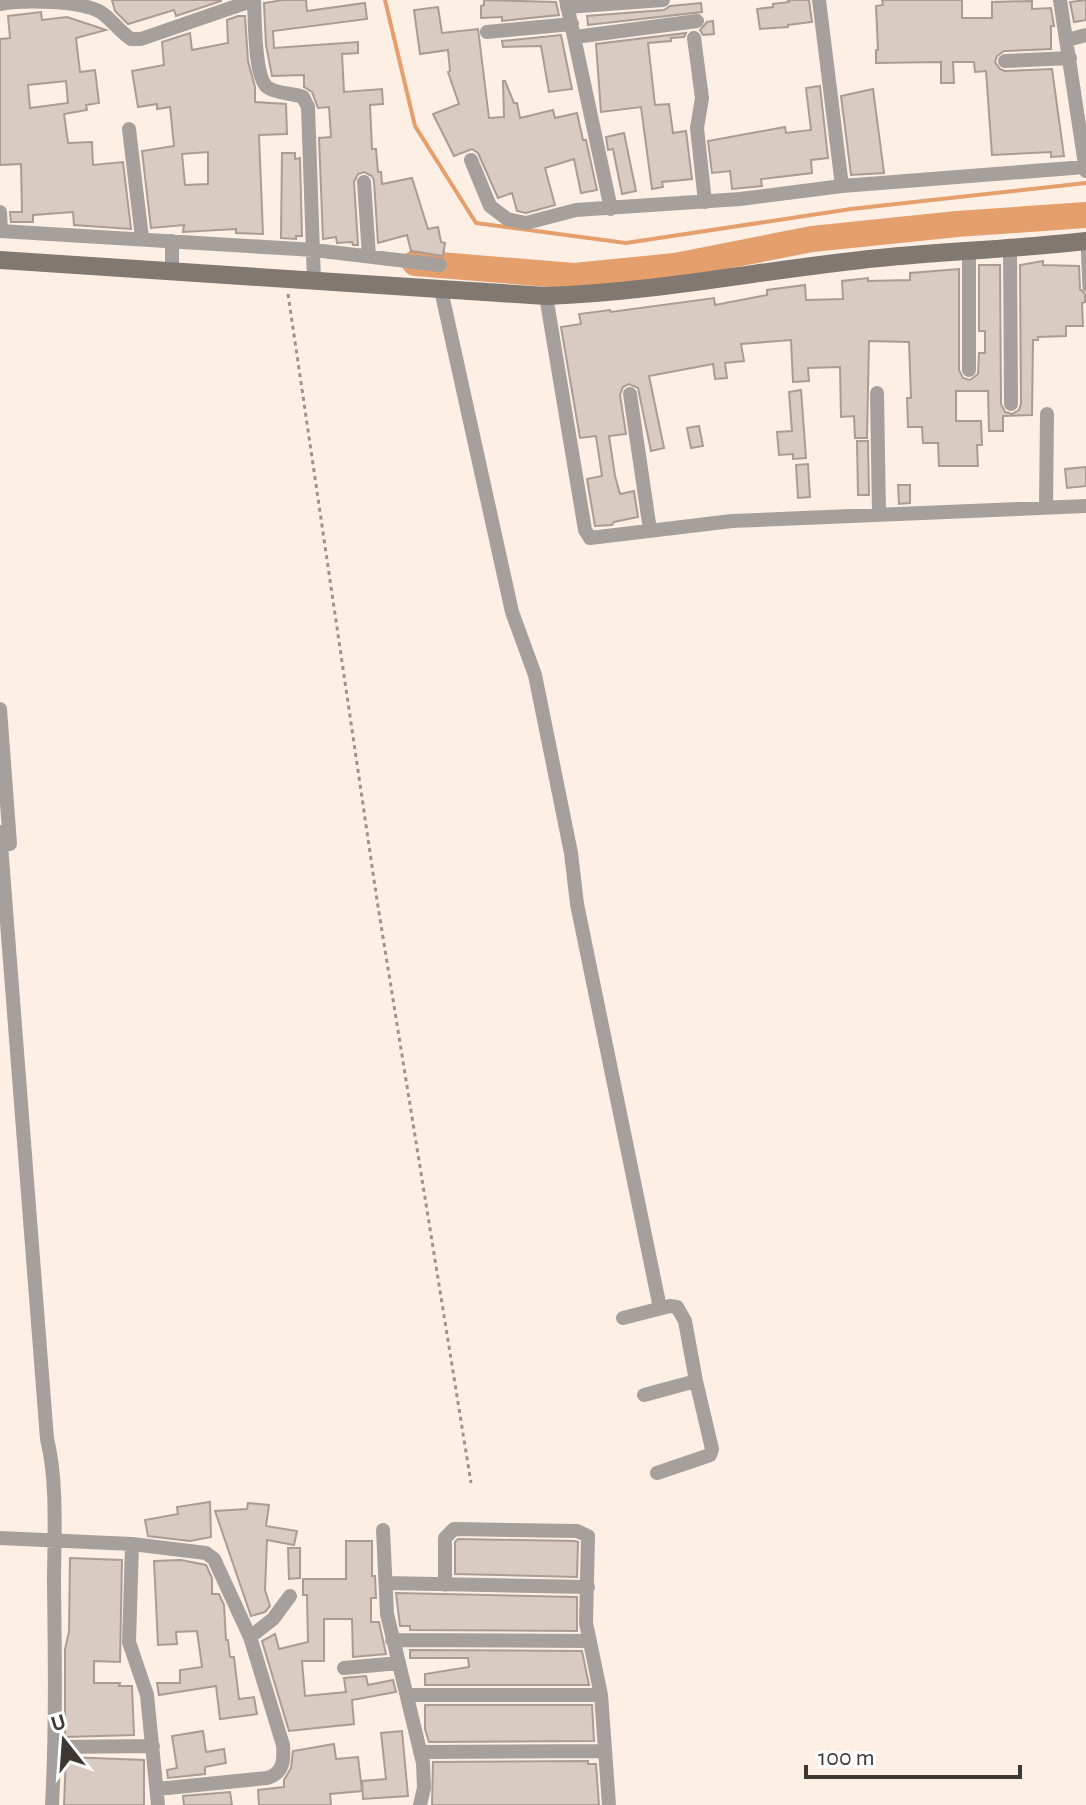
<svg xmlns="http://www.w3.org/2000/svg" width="1086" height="1805" font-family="'Alegreya Sans',sans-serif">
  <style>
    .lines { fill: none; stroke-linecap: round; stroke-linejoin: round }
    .stream { stroke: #e59f6d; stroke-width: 4 }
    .river { stroke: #e59f6d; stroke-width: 26 }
    .building { fill: #d9cbc1; stroke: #aa9c93; stroke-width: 2; fill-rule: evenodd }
    .path { stroke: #9e938c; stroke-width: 3; stroke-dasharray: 4 4; stroke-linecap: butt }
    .lane { stroke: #a6a09c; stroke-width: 7 }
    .street { stroke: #a6a09c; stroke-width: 14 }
    .secondary { stroke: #817872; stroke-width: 18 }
  </style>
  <rect width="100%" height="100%" fill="#feefe5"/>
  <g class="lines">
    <!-- stream -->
    <path class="stream" d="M385 0 415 126 476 223 626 243 851 209 1086 183"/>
    <!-- river -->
    <path class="river" d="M415 263 574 276 675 266 812 239 957 224 1086 215"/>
  </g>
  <!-- building -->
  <path class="building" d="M112 0H221V1L176 16 174 10 128 24 115 11Z
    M283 0H306L307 11 365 3 367 19 273 31 274 48 358 42V53L342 54 344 92 382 89 383 104 370 105 372 149H376L378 172H381L382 184 412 178 428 229 438 227 441 242 445 243 443 256 411 251 407 235 378 243 374 181 372 176 364 172 358 174 354 182 358 245H353L352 242 337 243 336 237 323 239 319 138 331 137 329 107 318 108 312 92 304 87V75L272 76 266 45 264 3Z
    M484 0 556 2 559 15 502 21V17L481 18V6L484 5Z
    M788 0H809L812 22 788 25V27L760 29 757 9 773 7V4L789 2Z
    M882 0H962V18H992V2L1032 1V9L1051 8 1054 26H1051V49L1004 51 997 56 995 62 1000 69 1005 71 1052 69 1064 156 1051 157V152L992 155 986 71 975 72 974 62H953L954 83H941V62L876 63V50H878L876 6 883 5Z
    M1086 0V20L1074 22 1070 2Z
    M701 3 702 12 588 25 587 16 664 10 670 6Z
    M438 7 442 33 478 29 489 118 504 117 503 81H505L514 103H517L520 118 553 110 555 118 577 113 583 140H586L597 190 581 193 574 159 545 168 555 205 526 213 517 211 512 193 498 198 478 153 472 149 454 156 433 114 459 104 448 72 450 71 448 50 420 54 414 10Z
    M41 12 42 20 67 17 106 30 76 38 80 72 95 70 99 103 86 105 87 110 64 114 68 143 92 142 93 165 123 162 131 229 74 225 73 212 33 215V222H11L10 212H22L21 164 0 165V39L10 38 8 16ZM66 81 68 103 30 108 28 85Z
    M238 16H245L248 61 255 87V102L286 104 287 134 259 135 263 234 236 233V229L183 232 184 225 151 228 142 151 174 146 170 107 157 109V104L138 107 132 71 164 65 162 42 190 33 192 50 228 43 227 20ZM208 152V184L185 185 182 154Z
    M713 21 714 34 703 35 700 30 707 22Z
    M686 33 684 37 671 38V41L648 43 655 105 669 104 673 133 686 131 692 179 662 182 663 187 652 189 641 107 601 112 596 44Z
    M561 35 572 89 549 92 541 46 503 47 502 41Z
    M820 86 828 158 811 160 812 173 761 179 762 186 732 189 730 171 712 173 708 141 785 127 786 133 811 130 806 88Z
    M873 89 884 173 851 175 841 96Z
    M624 133 636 191 622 194 613 149 608 150 606 137Z
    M282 153H295V159L300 158 302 236H296V239L281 238Z
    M1043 261V265L1079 266 1080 289 1085 294V302L1082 303 1083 326H1066V336L1038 337V340H1033L1032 415 1003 416V431H989L988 391H956V421H981L982 445H977L978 466H939L938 443H923L922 427H908L907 398H911L909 342 869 341 867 438H855L854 416 841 417 840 367 808 368 809 381 793 382 791 340 741 344 744 361 725 363 727 378 715 379 713 364 649 376 664 448 651 451 638 388 629 384 623 387 620 395 626 434 609 436 615 476 620 494 634 491 638 517 614 522 612 525 595 526 587 479 602 476 596 436 580 438 561 327 581 324 579 314 610 310 611 312 714 298 715 305 767 295V290L805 285 806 300 843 299 842 281 868 278V281L910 280V273L959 269V370L963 378 970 380 978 374 979 353H985V331H979V265H1000L1001 404 1005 412 1012 414 1019 410 1021 404 1020 265Z
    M801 390 806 458 793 459V454L779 455 777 432 792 431 789 392Z
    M699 426 703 446 691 448 687 428Z
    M857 441H868L869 495H858Z
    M808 464 810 497 798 498 796 465Z
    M1086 467V486L1067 488 1065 469Z
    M898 485H910V503L899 504Z
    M210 1502 211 1537 190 1541 148 1536 145 1520 178 1514 177 1507Z
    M248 1503 269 1505 266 1526 297 1531 294 1545 267 1540 265 1590 270 1606 265 1612 251 1616 215 1511 247 1509Z
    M458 1539 575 1541 578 1542 577 1577 455 1574V1542Z
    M346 1541H372V1576H375L376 1598H371V1622H379L386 1654 353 1657 352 1619H324V1661H302L305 1696 346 1692 344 1678 366 1676 368 1685 393 1680 396 1692 352 1700 354 1724 289 1731 262 1641 275 1634 279 1649 308 1642 307 1595H303V1579H346Z
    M288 1548H300V1578L289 1579Z
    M70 1558 122 1560 120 1662 94 1661V1683H120L119 1686H132L134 1735 65 1737V1649L69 1632Z
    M181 1560 206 1565 212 1578V1594H219L224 1605 226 1640H228L230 1657H234L239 1699 254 1697 257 1714 220 1719 216 1686 159 1695 157 1683H180V1670L202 1667 197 1631 176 1632 177 1644 158 1645 154 1561Z
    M396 1593 577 1597V1631L410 1630V1626H400Z
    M410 1650 582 1651 589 1685H425V1674L469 1667 468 1658H410Z
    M425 1705H592L594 1741 429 1742 425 1729Z
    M203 1731 206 1752 224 1749 226 1763 205 1767V1774L168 1778 167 1770 177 1768 172 1736Z
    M402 1731 408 1796 363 1799 362 1781 386 1779 381 1733Z
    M334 1744 336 1759 358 1757 362 1791 330 1794 331 1805H259L258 1790 284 1787V1780L291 1768 293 1751Z
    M66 1757 144 1760V1805H64Z
    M588 1761V1764H596L599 1805H432L433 1762Z
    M230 1792 232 1805H184L183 1796Z"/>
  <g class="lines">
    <!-- path -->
    <path class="path" d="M288 294 377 900 471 1483"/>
    <!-- lane -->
    <path class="lane" d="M1084 243 1086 288"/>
    <!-- street -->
    <path class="street" d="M254 0C255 18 254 76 267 87 276 94 293 93 303 97L308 107 314 281
      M566 0 611 209
      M819 0 842 186
      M1060 0 1086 171
      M0 4C24 0 82 0 102 13 113 21 120 32 131 39H141L254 0
      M567 7 663 0
      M487 32 572 24
      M575 37 697 21
      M694 38 702 98 697 128 705 202
      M1067 40 1086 35
      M1005 61 1070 58
      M129 129 142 238
      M471 160 490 206 507 219 526 223 576 210 740 199 842 186 1085 167
      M364 182 369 256
      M0 212 1 231
      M0 231 314 250 440 265
      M172 241V271
      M1010 249 1011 404
      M969 251V370
      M441 290 512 612 535 675 571 853 577 904 660 1308
      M546 296 585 530 590 538 732 521 1086 506
      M877 393 879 513
      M630 394 650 530
      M1046 507 1047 414
      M0 709 10 844
      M0 832 47 1439C58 1483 54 1539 54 1585 55 1659 56 1732 52 1805
      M623 1318 670 1306 677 1307 685 1321 696 1381 712 1449 710 1455 657 1473
      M644 1395 696 1381
      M383 1530 387 1614 423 1763 424 1788 420 1805
      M0 1538 132 1544 206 1553 214 1559 250 1637 283 1745C284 1760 284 1773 267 1778L157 1789
      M132 1544 129 1642 147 1695 158 1805
      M386 1583 588 1587
      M445 1585V1538L454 1529 577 1531 588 1536 586 1623 601 1695 609 1805
      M250 1637 273 1619 290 1596
      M392 1640 590 1641
      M344 1668 399 1663
      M408 1695H601
      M55 1747 153 1746
      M420 1752 605 1751"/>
    <!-- secondary -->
    <path class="secondary" d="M0 260 546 296C658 292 768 269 879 258 948 251 1017 249 1086 241"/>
  </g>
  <!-- north arrow -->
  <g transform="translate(64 1741) rotate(343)" stroke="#ffffff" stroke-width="6" paint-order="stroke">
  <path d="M0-6L14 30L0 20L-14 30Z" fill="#3e3834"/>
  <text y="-12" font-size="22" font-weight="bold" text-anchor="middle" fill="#3e3834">U</text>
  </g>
  <!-- scale -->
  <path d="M806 1765v12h214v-12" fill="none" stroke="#3e3834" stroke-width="4"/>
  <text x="818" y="1765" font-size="24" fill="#3e3834" stroke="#ffffff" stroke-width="6" paint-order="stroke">100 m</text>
</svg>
